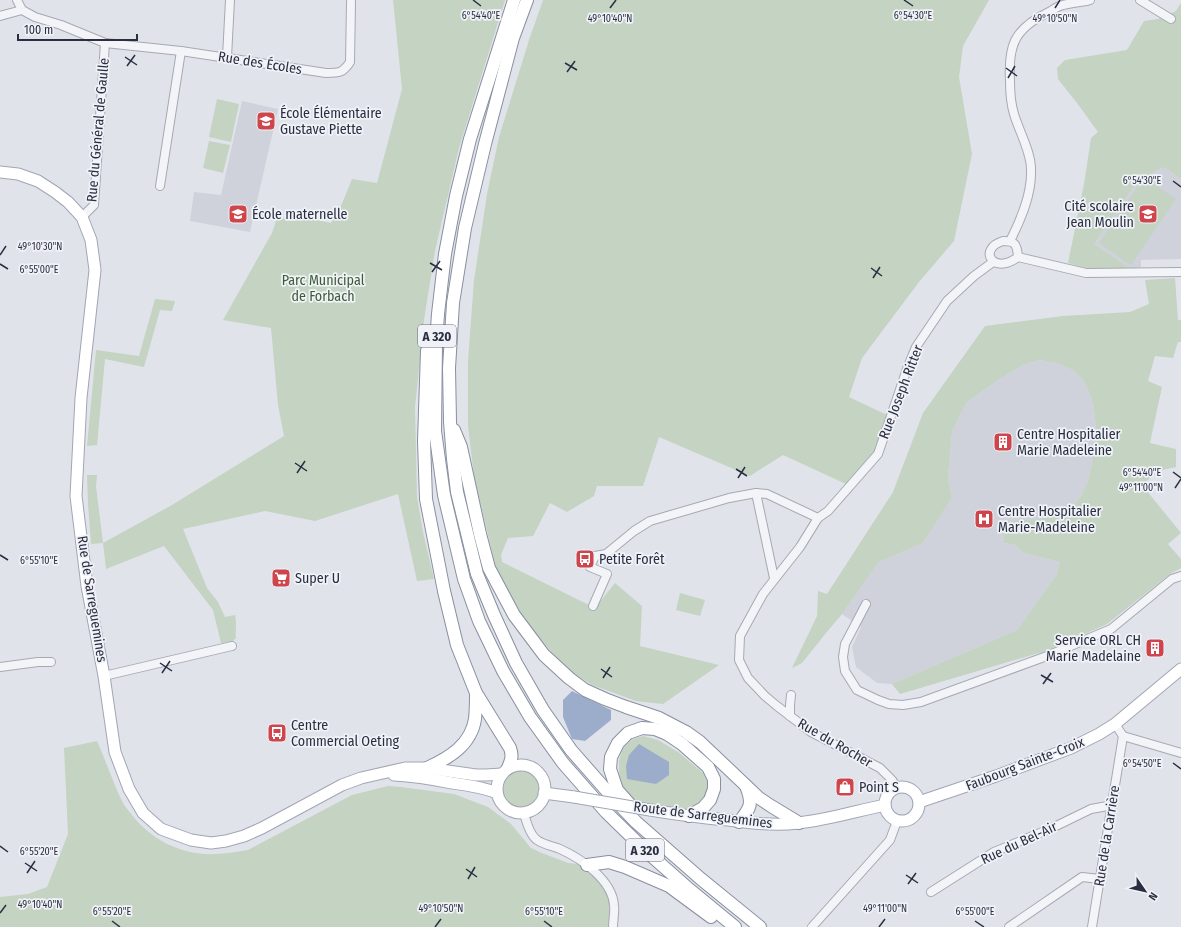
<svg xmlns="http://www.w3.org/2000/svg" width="1181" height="927" font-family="'Fira Sans Condensed',sans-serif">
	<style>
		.built { fill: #cfd2db }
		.green { fill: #c4d3c2 }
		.water { fill: #9badca }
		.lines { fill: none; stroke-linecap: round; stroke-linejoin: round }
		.minor-casing { stroke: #a6a9b4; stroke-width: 10 }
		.major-casing { stroke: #a0a6b5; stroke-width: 13 }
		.highway-casing { stroke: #888fa0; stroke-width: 14 }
		.minor { stroke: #f3f4f8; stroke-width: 8 }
		.major { stroke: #fff; stroke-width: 11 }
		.highway { stroke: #fff; stroke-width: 12 }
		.major-bridge-casing { stroke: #a0a6b5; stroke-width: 13; stroke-linecap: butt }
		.major-bridge { stroke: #fff; stroke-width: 11 }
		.ticks { fill: none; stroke: #292f41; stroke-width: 1.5 }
		.labels { text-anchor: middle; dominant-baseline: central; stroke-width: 3.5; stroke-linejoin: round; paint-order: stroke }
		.shield { fill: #f0f2f7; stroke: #656a78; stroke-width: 1 }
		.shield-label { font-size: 13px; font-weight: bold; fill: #292f41 }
		.street-label { font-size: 14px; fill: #292f41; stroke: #f0f2f7 }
		.poi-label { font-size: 14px; fill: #292f41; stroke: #f0f2f7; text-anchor: start }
		.park-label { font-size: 14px; fill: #3a5d36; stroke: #f0f2f7 }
		.ticks-label { font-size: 10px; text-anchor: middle; fill: #292f41; stroke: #f0f2f7; stroke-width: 3.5; stroke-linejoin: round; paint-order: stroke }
	</style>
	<rect width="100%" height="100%" fill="#e1e3ea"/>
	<g class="built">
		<polygon points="242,101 278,109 250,232 190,221 194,192 221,195"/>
		<polygon points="1163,167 1181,179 1181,259 1141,260 1141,267 1131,269 1094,244 1136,183"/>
		<polygon points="1039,360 1057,363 1074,371 1083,380 1090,394 1094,409 1097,439 1088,481 1080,498 1069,509 1054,517 1005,522 1004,543 1015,545 1024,553 1060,562 1057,574 1017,630 892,684 877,683 856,667 852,647 861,627 842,614 879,562 923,543 952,498 948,478 952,432 966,403 998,380 1023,365"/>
	</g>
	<g class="green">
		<path d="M393,0h112l-46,148 -24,103 -11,69 -9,87 2,90 6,35 11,47 -17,2 -19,-87 -83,27 -50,-10 -82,18 24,59 11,14 7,15 10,-2c2,9 0,15 1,23l-4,4 -11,1 -8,-33 -49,-64 -58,23 -3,-26 -12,1 -3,-40 -1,-29h10l-1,11 7,57 69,-38 112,-69 -6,-31 -7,-77 -48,-8 49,-87 5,-15 40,2 14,3 10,-17 11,-27 25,4 25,-94z"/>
		<polygon points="543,0 989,0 963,46 959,77 972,154 954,241 919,282 862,358 849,397 887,415 874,452 846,484 783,455 750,476 659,437 643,486 597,486 594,496 567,512 550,503 533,536 508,538 501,555 502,562 595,608 615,583 642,606 640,646 719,665 663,704 636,701 592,685 574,674 553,654 535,632 519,611 498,577 474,476 468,426 468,361 474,280 487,194 499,137 529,40"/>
		<polygon points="1181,3 1181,179 1163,167 1136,183 1094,244 1131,269 1092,270 1068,263 1084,184 1091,138 1098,132 1077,103 1058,79 1057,68 1065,60 1127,50 1144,21 1158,19 1176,11"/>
		<polygon points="217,99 239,104 231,142 209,137"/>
		<polygon points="209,141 230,145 223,173 203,168"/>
		<polygon points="1148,180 1176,199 1131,265 1099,243 1138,186"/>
		<polygon points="1175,278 1178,320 1181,320 1181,342 1178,342 1173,358 1155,356 1148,381 1162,387 1150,443 1176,449 1176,467 1158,471 1142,485 1181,533 1168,544 1181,559 1181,568 1170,574 1107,624 1052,649 900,694 892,684 1017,630 1057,574 1060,562 1024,553 1015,545 1004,543 1004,522 1054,517 1069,509 1080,498 1088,481 1097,439 1094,409 1090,394 1083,380 1074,371 1057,363 1039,360 1023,365 998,380 966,403 952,432 948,478 952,498 923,543 879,562 842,614 826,633 802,663 792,668 817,616 818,591 827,594 893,492 923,413 985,326 1063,316 1130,312 1149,304 1145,280"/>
		<polygon points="155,299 175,301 172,311 160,310 144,367 105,359 97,445 87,446 96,350 139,356"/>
		<polygon points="680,593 705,600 700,616 676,610"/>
		<polygon points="643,736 658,740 678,752 703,773 708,783 707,794 703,802 691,809 639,804 621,787 619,772 619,760 623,748 633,739"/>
		<path d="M97,741c9,20 16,42 26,62 2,4 6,8 9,12 18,23 44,37 73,39 14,1 29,-2 43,-4l104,-55 36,-9 13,1 53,7 34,13 23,17 20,24 11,5 26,10 19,2 22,23 4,39h-613v-30l28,-3 19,-7 21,-53 -4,-86z"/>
		<circle cx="520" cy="789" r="19"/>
	</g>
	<g class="water">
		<polygon points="572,691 611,710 611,720 585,741 572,739 563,717 563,700"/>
		<polygon points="639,744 669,762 669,775 656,784 627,779 626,766 629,755"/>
	</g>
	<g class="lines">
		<defs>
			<g id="minor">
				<polyline points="17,0 22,10 35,17 61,25 105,43 94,205 82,217"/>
				<polyline points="1140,0 1171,19"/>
				<polyline points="0,16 22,10"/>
				<path d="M105,43l76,8 145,22c13,0 17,0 24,-11l1,-60"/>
				<polyline points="227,57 230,0"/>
				<polyline points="160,186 181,51"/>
				<path d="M1003,241c12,0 14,3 15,16 -25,19 -41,-8 -15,-16z"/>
				<path d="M1010,241c11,-22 22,-47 21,-72 0,-17 -12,-38 -17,-55 -3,-10 -4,-22 -4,-33 -2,-35 4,-52 37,-68 5,-2 10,-7 16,-8 8,-2 16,-3 24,-4l3,-1"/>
				<polyline points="1018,257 1086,273 1181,272"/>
				<polyline points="756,493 774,578"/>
				<polyline points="866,604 845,644 843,657 845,671 857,690 878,700 889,704 903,705 921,702 1047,656 1111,629 1172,579 1181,576"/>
				<polyline points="593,606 607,574 590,567 595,556 606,554 634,531 650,521 729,498 756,493 767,494 818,518"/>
				<polyline points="0,667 38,662 51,662"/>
				<polyline points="104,676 232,646"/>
				<polyline points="790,716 790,705 791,695"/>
				<polyline points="1123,736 1181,753"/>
				<polyline points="897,788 892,780 880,768 811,732 777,706 765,696 748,678 739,660 740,636 763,594 800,547 818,518 828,511 878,454 907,369 916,347 947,301 974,276 993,262"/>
				<path d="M524,813c2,8 6,22 13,27 7,5 16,6 23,9 22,10 52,31 54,56 1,7 -1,15 -1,22"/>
				<polyline points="931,892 994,852 1052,828 1091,809 1113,805"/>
				<polyline points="812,927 890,840 897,821"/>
				<polyline points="1009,927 1082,877 1100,879"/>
				<polyline points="1092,927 1123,736 1115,724"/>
			</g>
			<g id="major">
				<polyline points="0,172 18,174 38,181 55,192 68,202 82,217 91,240 95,270 81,398 76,496 87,586 104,676 115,752 129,789 143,813 161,829 191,840 211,843 226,841 244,836 262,828 342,785 361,778 405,768 427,768 476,775 486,775 502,774"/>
				<circle cx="521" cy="789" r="24"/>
				<path d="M394,775c19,1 38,4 58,8 15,2 31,4 45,10"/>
				<circle cx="902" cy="804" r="17"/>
				<polyline points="544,793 574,797"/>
				<polyline points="919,802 996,776 1071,748 1099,734 1115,724 1181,669"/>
				<path d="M650,810c26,4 52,8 78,10 23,3 47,6 70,3 29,-3 58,-12 87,-18"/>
			</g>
			<g id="highway">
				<polyline points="514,0 470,139 456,196 445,254 438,314 436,343 435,431 444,495 464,579 479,621 503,671 530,717 563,763 606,812 647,852 690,890 735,927"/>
				<polyline points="527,0 513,38 485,144 465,228 453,303 449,368 450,422 453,459 457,492 477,574 494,615 516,663 543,710 571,750 614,799 636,822 701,879 760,927"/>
				<path d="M432,332l-5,19 -3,90 2,58 18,92 13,54 19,48 34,55c3,8 1,13 -2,20"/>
				<polyline points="454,430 461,447 480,534 489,568 514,615 544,655 569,678 585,690 605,699 626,707 659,718 686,732 700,742 759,798 771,806 799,823"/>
				<path d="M427,768c22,-10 44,-23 48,-49 1,-9 1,-17 1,-26"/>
				<polyline points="633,808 617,790 610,769 611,757 618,743 628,733 642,728 655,729 667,734 682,744 708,767 714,779 714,789 710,800 703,808 689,816"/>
				<path d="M739,822c12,-14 14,-19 7,-36"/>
				<polyline points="587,865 609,862 625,867 669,886 711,917"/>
			</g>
		</defs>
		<use href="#minor" class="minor-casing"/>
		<use href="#major" class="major-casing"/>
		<use href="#highway" class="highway-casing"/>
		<use href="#minor" class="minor"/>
		<use href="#major" class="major"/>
		<use href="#highway" class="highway"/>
		<defs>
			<polyline id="major-bridge" points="574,797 650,810"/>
		</defs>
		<use href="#major-bridge" class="major-bridge-casing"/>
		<use href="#major-bridge" class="major-bridge"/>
	</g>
	<path class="ticks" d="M473,0l8,6M904,0l9,6M610,8l6,-8M1055,8l5,-8M125,57l12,8M565,63l12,7M127,66l8,-11M1006,68l11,8M567,72l8,-11M1008,78l7,-12M1173,181l8,6M0,255l6,-9M430,263l12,7M0,264l8,5M871,268l11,8M432,272l8,-11M873,278l7,-11M295,463l12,8M736,469l11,7M1173,472l8,6M297,473l8,-12M738,478l7,-11M1175,488l6,-9M0,555l8,5M160,663l12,8M601,669l11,8M162,673l8,-12M1041,675l12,7M603,678l7,-11M1043,684l8,-11M1173,763l8,6M0,846l8,6M25,863l12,8M466,869l11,8M27,873l8,-12M906,875l12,8M468,879l7,-12M908,884l8,-11M0,913l6,-8M112,921l8,6M544,921l8,6M975,921l9,6M435,927l6,-8M879,927l6,-8"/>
	<defs>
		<symbol id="school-square" viewBox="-11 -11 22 22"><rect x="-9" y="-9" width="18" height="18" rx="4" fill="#cf454c" stroke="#f0f2f7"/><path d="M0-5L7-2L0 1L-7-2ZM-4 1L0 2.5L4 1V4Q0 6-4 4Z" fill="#fff"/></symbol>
		<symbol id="building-square" viewBox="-11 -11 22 22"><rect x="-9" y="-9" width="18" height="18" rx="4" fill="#cf454c" stroke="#f0f2f7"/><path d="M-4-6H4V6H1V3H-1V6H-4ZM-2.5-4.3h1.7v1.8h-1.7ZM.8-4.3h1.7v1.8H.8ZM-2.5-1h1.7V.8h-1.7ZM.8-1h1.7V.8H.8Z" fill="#fff"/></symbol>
		<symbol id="hospital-square" viewBox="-11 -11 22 22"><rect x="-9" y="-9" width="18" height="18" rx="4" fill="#cf454c" stroke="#f0f2f7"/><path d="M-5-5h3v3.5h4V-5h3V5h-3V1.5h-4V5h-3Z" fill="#fff"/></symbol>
		<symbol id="bus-square" viewBox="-11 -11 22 22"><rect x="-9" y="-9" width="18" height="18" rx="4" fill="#cf454c" stroke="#f0f2f7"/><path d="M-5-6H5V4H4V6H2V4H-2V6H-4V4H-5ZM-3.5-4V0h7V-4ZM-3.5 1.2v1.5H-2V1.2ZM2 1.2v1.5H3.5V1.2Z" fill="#fff"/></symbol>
		<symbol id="supermarket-square" viewBox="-11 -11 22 22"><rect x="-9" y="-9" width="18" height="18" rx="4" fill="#cf454c" stroke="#f0f2f7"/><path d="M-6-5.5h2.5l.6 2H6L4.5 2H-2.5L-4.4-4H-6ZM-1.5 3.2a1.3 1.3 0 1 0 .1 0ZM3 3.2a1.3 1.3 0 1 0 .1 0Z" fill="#fff"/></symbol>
		<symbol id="shop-square" viewBox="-11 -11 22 22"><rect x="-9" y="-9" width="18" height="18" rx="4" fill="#cf454c" stroke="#f0f2f7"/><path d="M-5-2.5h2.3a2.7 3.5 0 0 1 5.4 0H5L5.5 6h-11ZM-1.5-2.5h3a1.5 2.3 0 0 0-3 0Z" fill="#fff"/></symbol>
	</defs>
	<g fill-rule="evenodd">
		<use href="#school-square" x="255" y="110" width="22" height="22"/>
		<use href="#school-square" x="227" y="203" width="22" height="22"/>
		<use href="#school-square" x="1137" y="203" width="22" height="22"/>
		<use href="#building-square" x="992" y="431" width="22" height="22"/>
		<use href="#hospital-square" x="973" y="508" width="22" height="22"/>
		<use href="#bus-square" x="574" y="548" width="22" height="22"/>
		<use href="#supermarket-square" x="270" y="567" width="22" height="22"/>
		<use href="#building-square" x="1144" y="637" width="22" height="22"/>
		<use href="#bus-square" x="266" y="722" width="22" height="22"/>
		<use href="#shop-square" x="834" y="776" width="22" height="22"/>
	</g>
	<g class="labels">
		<g class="shield">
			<rect x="418" y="325" width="38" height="22" rx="3"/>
			<rect x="626" y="839" width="38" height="22" rx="3"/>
		</g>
		<g class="shield-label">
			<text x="437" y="336">A 320</text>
			<text x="645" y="850">A 320</text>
		</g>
		<g class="street-label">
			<text transform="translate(260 63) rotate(9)">Rue des Écoles</text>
			<text transform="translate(98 130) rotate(-85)">Rue du Général de Gaulle</text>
			<text transform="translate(901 392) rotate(-69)">Rue Joseph Ritter</text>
			<text transform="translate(92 599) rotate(81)">Rue de Sarreguemines</text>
			<text transform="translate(835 743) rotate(30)">Rue du Rocher</text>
			<text transform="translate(1025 764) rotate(-21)">Faubourg Sainte-Croix</text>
			<text transform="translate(703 815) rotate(7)">Route de Sarreguemines</text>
			<text transform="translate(1107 836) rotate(-81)">Rue de la Carrière</text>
			<text transform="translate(1019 843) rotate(-25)">Rue du Bel-Air</text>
		</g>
		<g class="poi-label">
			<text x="280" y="113">École Élémentaire<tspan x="280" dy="16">Gustave Piette</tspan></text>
			<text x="1134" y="206" text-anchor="end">Cité scolaire<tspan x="1134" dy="16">Jean Moulin</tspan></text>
			<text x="252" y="214">École maternelle</text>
			<text x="1017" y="434">Centre Hospitalier<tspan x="1017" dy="16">Marie Madeleine</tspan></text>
			<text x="998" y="511">Centre Hospitalier<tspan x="998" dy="16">Marie-Madeleine</tspan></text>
			<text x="599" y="559">Petite Forêt</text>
			<text x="295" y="578">Super U</text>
			<text x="1141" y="640" text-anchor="end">Service ORL CH<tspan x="1141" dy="16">Marie Madelaine</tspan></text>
			<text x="291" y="725">Centre<tspan x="291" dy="16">Commercial Oeting</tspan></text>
			<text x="859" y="787">Point S</text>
		</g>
		<g class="park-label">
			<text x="323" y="280">Parc Municipal<tspan x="323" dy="16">de Forbach</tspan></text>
		</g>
	</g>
	<g class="ticks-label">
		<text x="481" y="19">6°54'40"E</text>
		<text x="913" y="19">6°54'30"E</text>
		<text x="610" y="22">49°10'40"N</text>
		<text x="1055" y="22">49°10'50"N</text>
		<text x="1142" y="184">6°54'30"E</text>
		<text x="40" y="250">49°10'30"N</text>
		<text x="39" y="273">6°55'00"E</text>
		<text x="1142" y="476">6°54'40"E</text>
		<text x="1141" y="491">49°11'00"N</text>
		<text x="39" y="564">6°55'10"E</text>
		<text x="1142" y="767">6°54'50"E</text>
		<text x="39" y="855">6°55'20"E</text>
		<text x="40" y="908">49°10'40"N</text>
		<text x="441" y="912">49°10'50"N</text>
		<text x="885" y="912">49°11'00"N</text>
		<text x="112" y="915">6°55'20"E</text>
		<text x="544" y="915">6°55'10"E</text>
		<text x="975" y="915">6°55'00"E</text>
	</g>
	<g transform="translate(1145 891) rotate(124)" stroke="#f0f2f7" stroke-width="3" paint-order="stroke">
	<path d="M0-3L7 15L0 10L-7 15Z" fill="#292f41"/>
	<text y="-6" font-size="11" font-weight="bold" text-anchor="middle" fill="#292f41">N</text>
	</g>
	<path d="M18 34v6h119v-6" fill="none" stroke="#292f41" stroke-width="2"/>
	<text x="24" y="34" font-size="12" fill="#292f41" stroke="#f0f2f7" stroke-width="3" paint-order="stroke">100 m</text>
</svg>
